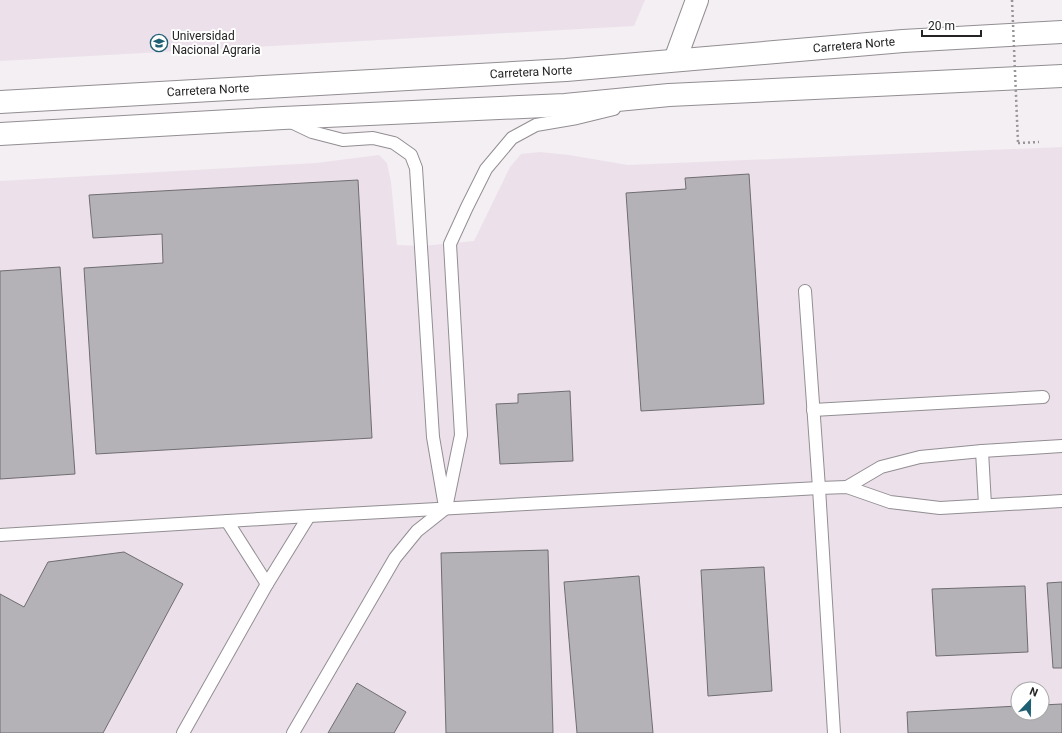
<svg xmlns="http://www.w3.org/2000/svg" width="1062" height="733" font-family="Roboto,sans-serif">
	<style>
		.built { fill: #ece1ea; fill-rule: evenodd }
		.building { fill: #b4b2b6; stroke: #6f6d71 }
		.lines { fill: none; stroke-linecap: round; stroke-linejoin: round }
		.lane-casing { stroke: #928e92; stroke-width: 14 }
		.street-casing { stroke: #928e92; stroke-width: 24 }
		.highway-casing { stroke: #928e92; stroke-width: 24 }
		.path { stroke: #989597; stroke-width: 2.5; stroke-dasharray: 2 3; stroke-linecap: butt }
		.lane { stroke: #fff; stroke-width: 12 }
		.street { stroke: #fff; stroke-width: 22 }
		.highway { stroke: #fff; stroke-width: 22 }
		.path-bridge { stroke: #989597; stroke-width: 2.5; stroke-dasharray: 2 3; stroke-linecap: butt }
		.labels { text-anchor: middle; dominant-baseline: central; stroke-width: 4; stroke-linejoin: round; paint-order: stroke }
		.poi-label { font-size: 12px; fill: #252324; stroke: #fff; text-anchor: start }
		.street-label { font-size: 12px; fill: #252324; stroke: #fff }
	</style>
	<rect width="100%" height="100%" fill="#f3eff3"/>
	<g class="built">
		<polygon points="0,0 645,0 634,26 0,61"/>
		<path d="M1062,147v586h-1062v-552l316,-18 63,-8 8,8 4,19 6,63 25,1 52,-5 36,-74 11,-13 19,-2 29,3 59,10zM1018,689h24v24h-24z"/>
	</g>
	<g class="building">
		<polygon points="749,174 764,404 641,411 626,193 686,189 685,178"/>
		<polygon points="358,180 372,438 96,454 84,268 163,263 162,234 93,238 89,195"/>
		<polygon points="60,267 75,474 0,479 0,271"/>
		<polygon points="570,391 573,461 500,464 496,404 518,403 518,394"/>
		<polygon points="548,550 553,733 446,733 441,553"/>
		<polygon points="124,552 183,584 103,733 0,733 0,594 24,607 48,562"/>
		<polygon points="764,567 772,691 708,696 701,570"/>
		<polygon points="639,576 653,733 577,733 564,582"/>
		<polygon points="1062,582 1062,668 1053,668 1047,583"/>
		<polygon points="1025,586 1028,652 936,656 932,589"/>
		<polygon points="357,683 406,712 394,733 328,733"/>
		<polygon points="1062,704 1062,733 908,733 907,712 1018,706 1018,713 1042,713 1042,705"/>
	</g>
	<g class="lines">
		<defs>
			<g id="lane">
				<polyline points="289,121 312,132 343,140 373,138 394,143 411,155 416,168 433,437 444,501"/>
				<polyline points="805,291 819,488 834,733"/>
				<polyline points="813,410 1043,397"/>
				<polyline points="982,451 985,505"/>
				<polyline points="847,487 881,467 920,457 982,451 1062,446"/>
				<polyline points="0,535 309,516 819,488 847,487 890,502 940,508 1062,501"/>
				<polyline points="267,584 309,516"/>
				<polyline points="183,733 267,584 227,521"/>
				<polyline points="293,733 395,558 417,531 446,508 461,435 450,244 467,207 486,169 512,138 536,125 577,118 614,109"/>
			</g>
			<polyline id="street" points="675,60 697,0"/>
			<g id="highway">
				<polyline points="0,102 566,70 903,41 1062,32"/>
				<polyline points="0,134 283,118 565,105 669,95 1062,76"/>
			</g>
		</defs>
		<use href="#lane" class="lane-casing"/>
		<use href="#street" class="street-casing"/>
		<use href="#highway" class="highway-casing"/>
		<polyline class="path" points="1018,143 1039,142"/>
		<use href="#lane" class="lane"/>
		<use href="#street" class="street"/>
		<use href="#highway" class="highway"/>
		<polyline class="path-bridge" points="1012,0 1018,143"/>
	</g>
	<defs>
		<symbol id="university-ring" viewBox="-11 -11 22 22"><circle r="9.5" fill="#fff" stroke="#1f5f74" stroke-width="1.5"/><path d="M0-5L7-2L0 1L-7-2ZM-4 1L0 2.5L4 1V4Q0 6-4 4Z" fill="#1f5f74"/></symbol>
	</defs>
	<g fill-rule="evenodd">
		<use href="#university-ring" x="149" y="33" width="20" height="20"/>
	</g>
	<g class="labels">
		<g class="poi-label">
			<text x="172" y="36">Universidad<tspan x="172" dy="14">Nacional Agraria</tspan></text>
		</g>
		<g class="street-label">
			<text transform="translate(854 45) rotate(-5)">Carretera Norte</text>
			<text transform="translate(531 72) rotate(-3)">Carretera Norte</text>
			<text transform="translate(208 90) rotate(-3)">Carretera Norte</text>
		</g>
	</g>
	<g transform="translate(1030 701) rotate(22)"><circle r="19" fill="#ffffff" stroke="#a8a7a7"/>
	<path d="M0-3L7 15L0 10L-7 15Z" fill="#1f5f74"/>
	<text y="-6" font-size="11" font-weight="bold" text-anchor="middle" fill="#252324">N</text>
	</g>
	<path d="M922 30v6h59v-6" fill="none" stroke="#252324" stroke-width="2"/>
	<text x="928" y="30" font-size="12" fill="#252324" stroke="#ffffff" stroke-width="3" paint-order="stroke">20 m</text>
</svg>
